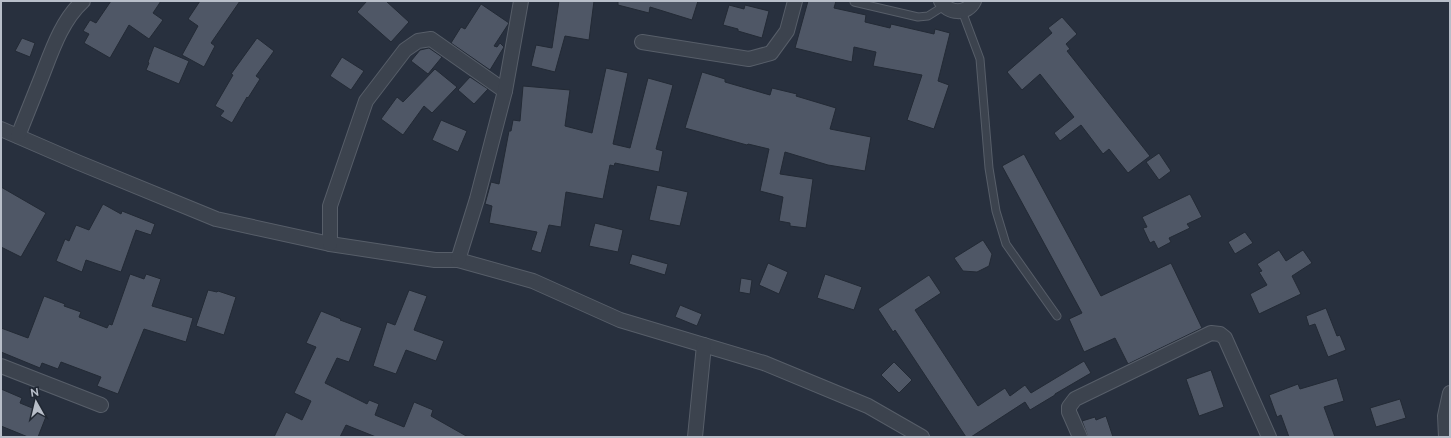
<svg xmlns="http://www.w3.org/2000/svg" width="1451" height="438" font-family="Raleway,sans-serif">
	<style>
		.building { fill: #4f5766; stroke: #232a35 }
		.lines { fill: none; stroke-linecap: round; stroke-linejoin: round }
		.lane-casing { stroke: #575e69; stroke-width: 9 }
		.street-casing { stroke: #575e69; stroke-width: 16 }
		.lane { stroke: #3c434e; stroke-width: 7 }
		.street { stroke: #3c434e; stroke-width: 14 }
	</style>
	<rect width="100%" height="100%" fill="#28303e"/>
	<g class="building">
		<polygon points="111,1 161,1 153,13 163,20 149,39 129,25 110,58 84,43 89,34 83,31 90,20 96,23"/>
		<polygon points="200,1 240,1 211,43 215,46 204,67 182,55 198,26 188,19"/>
		<polygon points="367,1 386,1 409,22 391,42 357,12"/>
		<polygon points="559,1 594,1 589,40 565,36 555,72 531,66 536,45 552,48"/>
		<polygon points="618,1 698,1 692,20 650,7 649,13 618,5"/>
		<polygon points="808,1 836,1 834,8 866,15 865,22 890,28 891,24 934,34 935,29 950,33 938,81 949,85 934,129 907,120 922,75 873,66 876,52 854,47 852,62 795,48"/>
		<polygon points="481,4 509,23 494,46 497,47 500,43 504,47 490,70 451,43 461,27 465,29"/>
		<polygon points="729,5 744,9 745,5 769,11 762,38 738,31 738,29 723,25"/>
		<polygon points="1062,17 1077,34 1066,44 1070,49 1067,51 1150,156 1128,173 1109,149 1103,154 1081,125 1060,141 1054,133 1074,117 1040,74 1022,90 1007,72 1052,33 1048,28"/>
		<polygon points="22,38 35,43 30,57 15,51"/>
		<polygon points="257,38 274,51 256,76 260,79 248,98 247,97 232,123 220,116 224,111 215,106 233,75 231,74"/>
		<polygon points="154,46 189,61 179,84 146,70 149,63 148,62"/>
		<polygon points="429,48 442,57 428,74 411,61 420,50"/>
		<polygon points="342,57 364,71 351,90 330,76"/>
		<polygon points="606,68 628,73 613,144 630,148 648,78 673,85 656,149 663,151 659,172 615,163 614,166 610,165 603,199 566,192 561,227 549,225 541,253 531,250 537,232 489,223 492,206 485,204 491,182 499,184 509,131 511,131 513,120 520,121 523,86 570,90 565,126 592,133"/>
		<polygon points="435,69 457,87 432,113 424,106 403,135 381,119 397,97 403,102"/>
		<polygon points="702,72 725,79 725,82 770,95 772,88 797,94 796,96 836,108 830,129 871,137 865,171 828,165 785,152 780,174 813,179 806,228 790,226 790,223 779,221 783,197 760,191 769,149 748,144 747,145 685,128"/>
		<polygon points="470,77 488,89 474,104 458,90"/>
		<polygon points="441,120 467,131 458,152 432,140"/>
		<polygon points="1159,153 1171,171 1159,180 1146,162"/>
		<polygon points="1024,154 1101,296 1171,263 1202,328 1128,364 1115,338 1084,352 1069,319 1082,313 1002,166"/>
		<polygon points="657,185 688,192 680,226 649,220"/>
		<polygon points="1,187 46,213 21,257 1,247"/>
		<polygon points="1190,194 1202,217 1187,224 1190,228 1169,238 1171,242 1158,249 1154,241 1150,243 1143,228 1147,227 1142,217"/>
		<polygon points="103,204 121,214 122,211 155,224 151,235 136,230 121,272 86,260 82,272 56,261 65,239 69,241 76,225 89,230"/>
		<polygon points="595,223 623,230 618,252 589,246"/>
		<polygon points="1245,232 1253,243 1235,254 1228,242"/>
		<polygon points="983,240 992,254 989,266 977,272 963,271 954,258"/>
		<polygon points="1279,250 1286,261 1303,250 1312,263 1292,276 1301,294 1259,314 1250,294 1267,285 1259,272 1262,271 1257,264"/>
		<polygon points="632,254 668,264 665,275 629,264"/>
		<polygon points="768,263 788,272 779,294 759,285"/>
		<polygon points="130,274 144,279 146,274 161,279 152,306 193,318 186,342 144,329 118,394 97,386 101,377 61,362 58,369 42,363 40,368 1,352 1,328 28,338 44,296 65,304 64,306 81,312 79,317 107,328 109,324 112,325"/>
		<polygon points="825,274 862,287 854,310 817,298"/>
		<polygon points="929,275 941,293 915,310 978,406 1005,388 1010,396 1025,385 1031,393 1084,361 1091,373 1055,394 1055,395 1030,410 1025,402 971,437 966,437 895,330 893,332 878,309"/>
		<polygon points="741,278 752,280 750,294 739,292"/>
		<polygon points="208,290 217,292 218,291 236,297 224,335 196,326"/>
		<polygon points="409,290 427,296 414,330 444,341 436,361 406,350 396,374 373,366 387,322 395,325"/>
		<polygon points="680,305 702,314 697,326 675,317"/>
		<polygon points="1326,308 1337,336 1340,335 1346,350 1328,357 1315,324 1309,326 1306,316"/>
		<polygon points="321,311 341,319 340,320 362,328 349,362 337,358 325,383 367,404 369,400 379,404 375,415 404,427 414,402 433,410 431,416 468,437 376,437 346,425 340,437 274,437 286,412 302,420 311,401 294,393 316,347 306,343"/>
		<polygon points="894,362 912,380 899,393 881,375"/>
		<polygon points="1211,370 1224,407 1199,416 1186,379"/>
		<polygon points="1337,378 1344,401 1324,407 1335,437 1289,437 1281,415 1277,417 1269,395 1298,384 1300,389"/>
		<polygon points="1,389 22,398 20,403 47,414 38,437 28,437 1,426"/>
		<polygon points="1400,399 1406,418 1376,427 1370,408"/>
		<polygon points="1106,416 1113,437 1088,437 1082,421 1095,417 1096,420"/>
	</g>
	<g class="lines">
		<defs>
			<g id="lane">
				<polyline points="854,2 918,17 928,16 944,6"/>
				<polyline points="962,11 980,59 989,168 996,211 1006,244 1057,316"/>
			</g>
			<g id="street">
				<path d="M941,1c7,13 26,14 33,0"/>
				<polyline points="642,42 749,59 771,53 787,31 795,1"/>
				<polyline points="1,129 77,162 216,219 330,244 435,260 458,260 533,281 620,320 764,363 868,406 922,437"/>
				<path d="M18,136c8,-20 16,-40 24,-60 10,-26 20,-56 41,-75"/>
				<polyline points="330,244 330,206 366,101 405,50 418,41 431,39 505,91"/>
				<polyline points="458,260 477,199 505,91 521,1"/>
				<polyline points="1,366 101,405"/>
				<polyline points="695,437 704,345"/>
				<polyline points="1080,437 1069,412 1069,407 1075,399 1211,333 1220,334 1225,338 1269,437"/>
				<polyline points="1446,437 1445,416 1450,393"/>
			</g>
		</defs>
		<use href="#lane" class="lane-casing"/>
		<use href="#street" class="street-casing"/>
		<use href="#lane" class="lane"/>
		<use href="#street" class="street"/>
	</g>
	<rect width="1451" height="438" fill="none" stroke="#b8bec9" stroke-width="4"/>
	<g transform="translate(36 402) rotate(352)" stroke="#212833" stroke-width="3" paint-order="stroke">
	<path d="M0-3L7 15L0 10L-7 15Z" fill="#b8bec9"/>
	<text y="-6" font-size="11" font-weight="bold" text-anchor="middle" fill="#b8bec9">N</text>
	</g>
</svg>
